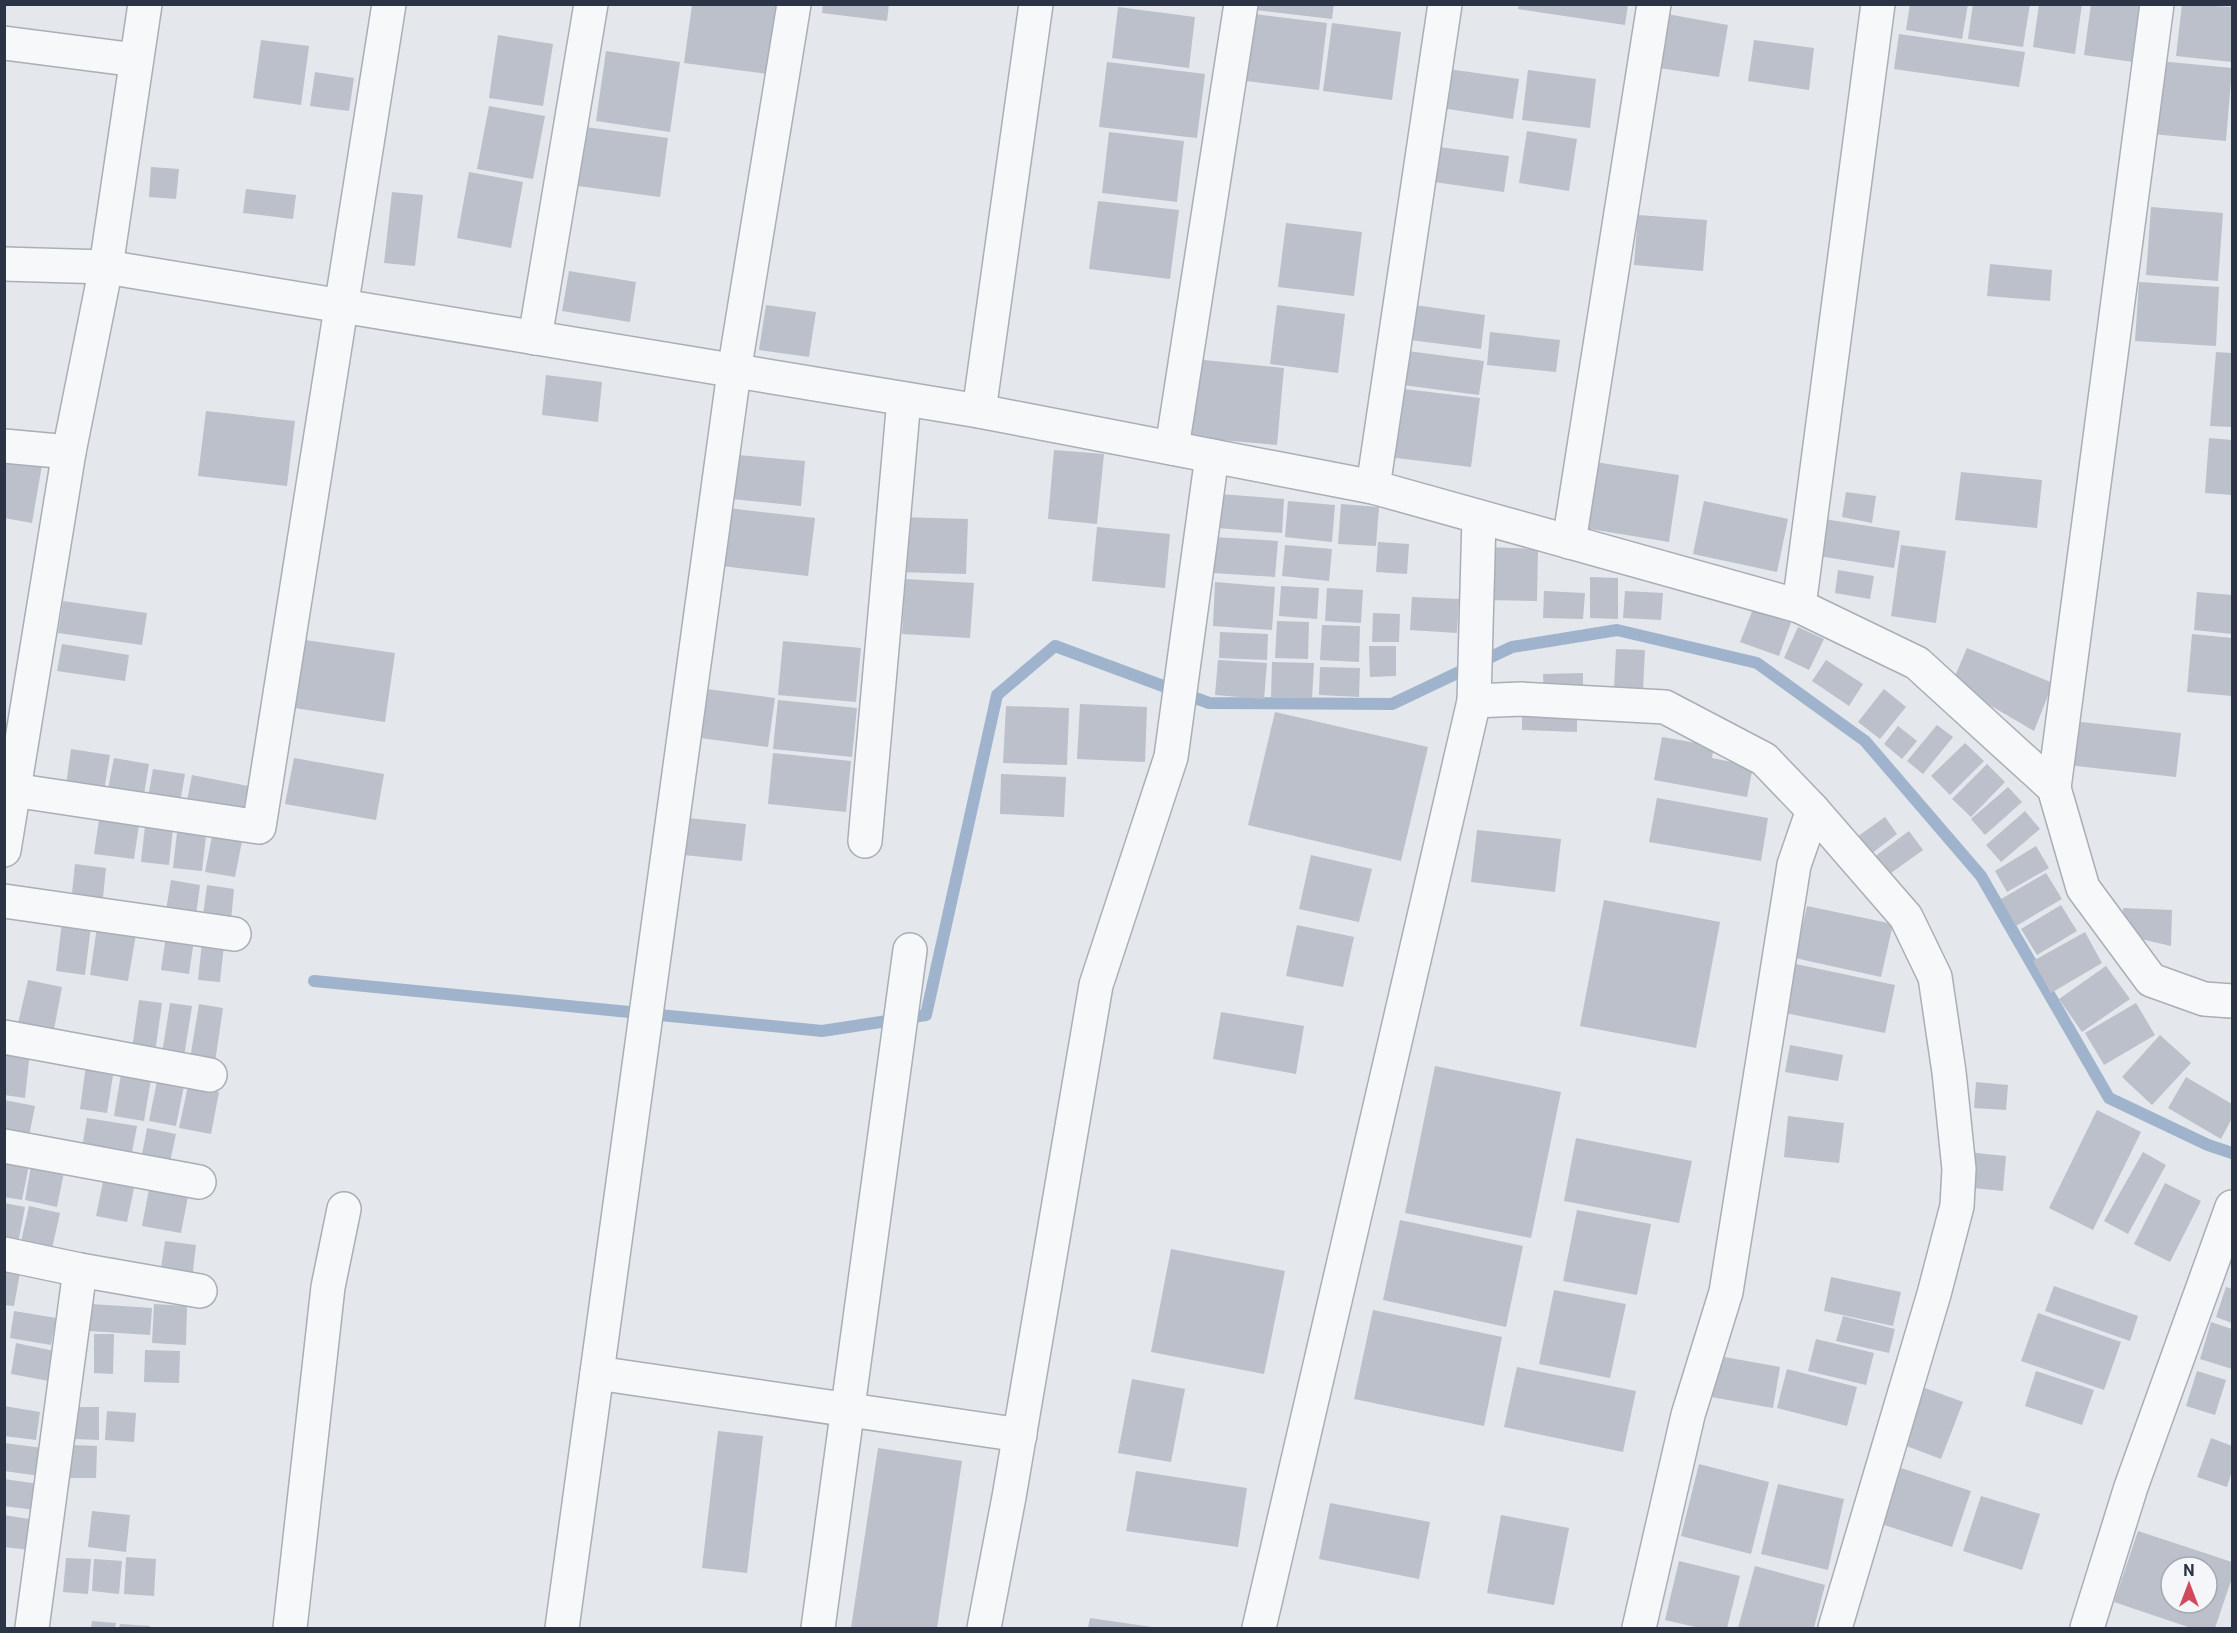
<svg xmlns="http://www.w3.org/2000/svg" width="2237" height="1633" font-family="Roboto,sans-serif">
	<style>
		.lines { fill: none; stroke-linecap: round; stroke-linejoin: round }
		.stream { stroke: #9fb4cc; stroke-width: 12 }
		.building { fill: #bbc0ca; fill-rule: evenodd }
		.minor-casing { stroke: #a9aeb7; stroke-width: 36 }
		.minor { stroke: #f7f8fa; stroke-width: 33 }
	</style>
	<rect width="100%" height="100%" fill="#e4e7ec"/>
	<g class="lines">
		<polyline class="stream" points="314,981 822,1031 926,1015 997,695 1055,646 1209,703 1392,704 1512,647 1617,630 1757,663 1865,741 1981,876 2109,1098 2208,1145 2232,1153"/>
	</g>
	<g class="building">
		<polygon points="823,4 889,4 887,21 822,13"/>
		<polygon points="1256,4 1334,4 1332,19 1256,10"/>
		<polygon points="1519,4 1628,4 1625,25 1518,9"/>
		<polygon points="1910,4 1968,4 1962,39 1906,30"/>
		<polygon points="1973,4 2030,4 2023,47 1968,39"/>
		<polygon points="2039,4 2082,4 2075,54 2033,47"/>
		<polygon points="2091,4 2149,4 2140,63 2084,55"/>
		<polygon points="2182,4 2232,7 2232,62 2176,56"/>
		<polygon points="692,5 776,6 767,74 684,63"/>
		<polygon points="1118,7 1195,17 1189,68 1112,58"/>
		<polygon points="1254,14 1327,23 1319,90 1246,81"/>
		<polygon points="1667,14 1728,25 1719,77 1659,68"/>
		<polygon points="1332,23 1401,32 1392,100 1323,91"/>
		<polygon points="1899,34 2025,52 2019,87 1894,69"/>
		<polygon points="498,35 553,44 543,106 489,98"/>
		<polygon points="261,40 309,46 301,105 253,98"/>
		<polygon points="1754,40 1814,48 1809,90 1748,81"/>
		<polygon points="606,51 680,62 670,132 596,121"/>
		<polygon points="2159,61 2232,68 2226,141 2152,134"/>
		<polygon points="1107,62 1205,74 1197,138 1099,127"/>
		<polygon points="1441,68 1519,79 1513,119 1435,107"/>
		<polygon points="1528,70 1596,79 1590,128 1522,120"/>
		<polygon points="315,72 354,78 349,111 310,106"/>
		<polygon points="489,106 545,116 533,179 477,169"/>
		<polygon points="585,127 668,138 660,197 578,186"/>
		<polygon points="1527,131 1577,139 1569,191 1519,183"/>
		<polygon points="1109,132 1184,141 1177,202 1102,193"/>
		<polygon points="1439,147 1509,156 1504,192 1434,182"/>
		<polygon points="151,167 179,169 176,199 149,197"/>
		<polygon points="469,172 523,182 511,248 457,238"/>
		<polygon points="246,189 296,195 293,219 243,213"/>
		<polygon points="392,192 423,195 415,266 384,263"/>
		<polygon points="1098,201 1179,210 1170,279 1089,269"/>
		<polygon points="2151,207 2223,213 2218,281 2146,275"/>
		<polygon points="1638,215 1707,220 1703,271 1634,265"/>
		<polygon points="1286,223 1362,232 1354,296 1278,287"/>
		<polygon points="1990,264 2052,270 2050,301 1987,296"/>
		<polygon points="569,271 636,282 630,322 562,311"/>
		<polygon points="2139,282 2219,287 2216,346 2135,341"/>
		<polygon points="766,305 816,312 809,357 759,350"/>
		<polygon points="1277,305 1345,314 1338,373 1270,364"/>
		<polygon points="1415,305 1485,315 1481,349 1410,340"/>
		<polygon points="1490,332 1560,340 1556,372 1487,365"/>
		<polygon points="1400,350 1484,361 1479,395 1395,384"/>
		<polygon points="2216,352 2232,353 2232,427 2210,426"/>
		<polygon points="1194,359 1284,368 1277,445 1187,437"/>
		<polygon points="546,375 602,382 598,422 542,415"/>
		<polygon points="1396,388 1480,398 1471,467 1388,457"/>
		<polygon points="206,411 295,421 287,486 198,476"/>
		<polygon points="2209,438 2232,440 2232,495 2205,493"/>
		<polygon points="1054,450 1104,454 1097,524 1048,519"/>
		<polygon points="726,454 805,461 801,506 722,498"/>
		<polygon points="4,458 42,465 32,523 4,518"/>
		<polygon points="1595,462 1679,475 1669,542 1584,528"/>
		<polygon points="1961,472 2042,480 2037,528 1955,520"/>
		<polygon points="1846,492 1876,496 1872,523 1842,517"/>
		<polygon points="1220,494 1284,499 1282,533 1217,528"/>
		<polygon points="1288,501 1335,505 1332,542 1285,537"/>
		<polygon points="1704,501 1788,519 1777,572 1693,554"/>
		<polygon points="1341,504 1379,507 1376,546 1338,544"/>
		<polygon points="719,507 815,518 808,576 713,565"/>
		<polygon points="900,517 968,519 966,574 898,572"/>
		<polygon points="1818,518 1900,531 1894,568 1812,555"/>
		<polygon points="1097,527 1170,534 1165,588 1092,581"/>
		<polygon points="1215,537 1278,541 1275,577 1213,573"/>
		<polygon points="1378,542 1409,544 1407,574 1376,572"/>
		<polygon points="1285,545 1332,549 1329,581 1282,576"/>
		<polygon points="1901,545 1946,551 1936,623 1891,616"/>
		<polygon points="1488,547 1538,549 1537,601 1487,600"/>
		<polygon points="1838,570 1874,576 1870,599 1835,593"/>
		<polygon points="1590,577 1618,578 1618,619 1590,618"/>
		<polygon points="905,579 974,583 970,638 902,634"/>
		<polygon points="1215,582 1275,587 1272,630 1213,626"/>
		<polygon points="1281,586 1319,588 1317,619 1279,616"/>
		<polygon points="1327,588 1363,590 1361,623 1325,621"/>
		<polygon points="1544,591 1585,593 1583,619 1543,618"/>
		<polygon points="1625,591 1663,593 1661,620 1623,618"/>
		<polygon points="2197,592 2232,595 2232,634 2194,630"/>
		<polygon points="1412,597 1459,599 1457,633 1410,630"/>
		<polygon points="63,601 147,613 142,645 58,633"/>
		<polygon points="1755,604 1793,617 1779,656 1740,642"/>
		<polygon points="1373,613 1400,614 1399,642 1372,642"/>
		<polygon points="1277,621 1309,622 1308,659 1275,658"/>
		<polygon points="1322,625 1360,626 1359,662 1320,660"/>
		<polygon points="1798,627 1824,639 1809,670 1784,658"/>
		<polygon points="1220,632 1268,634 1267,660 1219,658"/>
		<polygon points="2192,634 2232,638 2232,696 2187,692"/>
		<polygon points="298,639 395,653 385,722 288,707"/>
		<polygon points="783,641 861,648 856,702 778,695"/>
		<polygon points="62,644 129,655 125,681 57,671"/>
		<polygon points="1369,646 1396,646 1396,676 1370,677"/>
		<polygon points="1967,648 2053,683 2034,731 1952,683"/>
		<polygon points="1616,649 1645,650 1643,690 1614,689"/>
		<polygon points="1218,660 1267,663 1264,699 1215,695"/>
		<polygon points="1826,660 1863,684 1849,706 1812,681"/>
		<polygon points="1272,662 1314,663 1312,698 1271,697"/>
		<polygon points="1320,667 1360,668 1359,697 1319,695"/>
		<polygon points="1583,673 1583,697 1544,697 1543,674"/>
		<polygon points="699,688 775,698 768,747 693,737"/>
		<polygon points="1884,689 1906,707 1880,739 1858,722"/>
		<polygon points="778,700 857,708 852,757 773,749"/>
		<polygon points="1522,703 1577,705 1577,732 1522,730"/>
		<polygon points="1080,704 1147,707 1145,762 1077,759"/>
		<polygon points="1006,706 1069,708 1067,765 1003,763"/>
		<polygon points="1275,712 1428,747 1401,861 1248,825"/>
		<polygon points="2072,721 2181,733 2176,777 2067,765"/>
		<polygon points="1937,725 1953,737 1923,774 1907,761"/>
		<polygon points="1898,726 1917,741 1902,759 1884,744"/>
		<polygon points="1662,737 1714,746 1712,758 1753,766 1747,797 1654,780"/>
		<polygon points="1965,743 1984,761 1950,795 1931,776"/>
		<polygon points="71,749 110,755 104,791 66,785"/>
		<polygon points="773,753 851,761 846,812 768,804"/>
		<polygon points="114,758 149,764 143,800 107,794"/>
		<polygon points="294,758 384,774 376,820 285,804"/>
		<polygon points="1987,764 2005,782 1971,817 1952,799"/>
		<polygon points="153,769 185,774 179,808 147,803"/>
		<polygon points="1001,774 1066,777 1064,817 1000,814"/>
		<polygon points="192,775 248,786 242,817 186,806"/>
		<polygon points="2008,787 2022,802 1985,835 1971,819"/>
		<polygon points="1657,798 1768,818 1761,861 1649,842"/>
		<polygon points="2025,811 2040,829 2001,862 1986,845"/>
		<polygon points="100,813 140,818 134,859 94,854"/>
		<polygon points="1885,817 1897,834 1867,857 1854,839"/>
		<polygon points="688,818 746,824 742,861 684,855"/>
		<polygon points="145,826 173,829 169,865 141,862"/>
		<polygon points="1477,830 1561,839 1555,892 1471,882"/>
		<polygon points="1909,831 1923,850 1884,878 1870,860"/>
		<polygon points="177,832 206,836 202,871 173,868"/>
		<polygon points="212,836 242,841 235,877 205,872"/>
		<polygon points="2036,846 2049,868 2007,892 1995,871"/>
		<polygon points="1311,855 1372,869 1359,922 1299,909"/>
		<polygon points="75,864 106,868 102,907 71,903"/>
		<polygon points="2046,873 2062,899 2016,926 2001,899"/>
		<polygon points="171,880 200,885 196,915 166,910"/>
		<polygon points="207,885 234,889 231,920 203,916"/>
		<polygon points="1604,900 1720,922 1696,1048 1580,1026"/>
		<polygon points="2061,905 2077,931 2037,955 2021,929"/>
		<polygon points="1807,906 1893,924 1881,977 1795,958"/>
		<polygon points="2123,908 2172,910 2171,946 2124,935"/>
		<polygon points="62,922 91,926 85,975 56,971"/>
		<polygon points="1297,925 1354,937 1343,987 1286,976"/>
		<polygon points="97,927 136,934 128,981 90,975"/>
		<polygon points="2085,932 2102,963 2051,993 2033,961"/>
		<polygon points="166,936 194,940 189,974 161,970"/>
		<polygon points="202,942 224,945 220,982 198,980"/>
		<polygon points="1791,963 1895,985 1885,1033 1780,1012"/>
		<polygon points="2106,966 2130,999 2082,1032 2059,999"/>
		<polygon points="28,980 62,987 53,1035 17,1028"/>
		<polygon points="139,1000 162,1003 155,1053 132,1049"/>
		<polygon points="170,1003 192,1006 183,1063 161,1060"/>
		<polygon points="2136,1003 2155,1035 2104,1065 2085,1033"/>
		<polygon points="199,1004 223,1008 214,1069 189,1065"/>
		<polygon points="1221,1012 1304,1026 1296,1074 1213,1059"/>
		<polygon points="2160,1035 2191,1063 2152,1105 2122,1077"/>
		<polygon points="1790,1045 1843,1055 1838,1081 1785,1072"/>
		<polygon points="4,1048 30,1051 25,1098 4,1095"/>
		<polygon points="86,1065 114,1069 107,1113 80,1109"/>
		<polygon points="1435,1066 1561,1092 1531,1238 1405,1213"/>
		<polygon points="121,1074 151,1079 144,1121 114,1116"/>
		<polygon points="2186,1077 2232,1104 2232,1118 2221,1139 2168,1108"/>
		<polygon points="157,1081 184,1086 176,1126 149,1121"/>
		<polygon points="1976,1082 2008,1085 2006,1110 1974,1108"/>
		<polygon points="188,1086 219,1092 211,1134 179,1128"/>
		<polygon points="4,1100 35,1106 28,1141 4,1137"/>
		<polygon points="2097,1110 2141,1132 2093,1230 2049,1208"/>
		<polygon points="1788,1116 1844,1123 1839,1163 1784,1157"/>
		<polygon points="87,1118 137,1126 130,1163 81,1154"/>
		<polygon points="147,1128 176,1134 168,1171 140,1165"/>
		<polygon points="1576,1138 1692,1161 1679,1223 1564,1201"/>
		<polygon points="1967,1152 2006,1156 2003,1191 1963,1187"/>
		<polygon points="2143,1152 2166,1165 2128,1234 2104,1221"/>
		<polygon points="4,1160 29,1165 22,1200 4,1197"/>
		<polygon points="31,1166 64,1172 57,1207 25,1200"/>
		<polygon points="104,1177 135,1183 127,1222 96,1216"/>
		<polygon points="2165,1183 2201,1201 2170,1262 2134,1244"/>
		<polygon points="150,1184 189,1191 181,1233 142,1226"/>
		<polygon points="4,1203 25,1207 18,1244 4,1241"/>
		<polygon points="29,1206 60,1213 51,1253 20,1246"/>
		<polygon points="1577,1210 1651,1224 1637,1295 1563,1281"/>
		<polygon points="1400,1220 1523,1246 1506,1327 1383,1300"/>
		<polygon points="165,1241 196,1245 192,1279 160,1275"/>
		<polygon points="1171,1249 1285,1271 1264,1374 1151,1352"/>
		<polygon points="4,1264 21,1267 14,1306 4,1305"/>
		<polygon points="1831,1277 1901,1292 1893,1326 1824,1311"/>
		<polygon points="2054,1286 2138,1316 2130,1341 2045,1311"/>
		<polygon points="2226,1287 2232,1289 2232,1323 2216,1317"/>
		<polygon points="1554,1290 1626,1304 1610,1378 1539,1364"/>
		<polygon points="91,1304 152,1308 150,1335 89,1331"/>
		<polygon points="154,1304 187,1306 186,1345 152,1343"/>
		<polygon points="1373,1310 1502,1337 1484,1426 1354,1399"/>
		<polygon points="14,1311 56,1318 51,1345 10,1338"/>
		<polygon points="2038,1313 2121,1342 2104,1390 2021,1361"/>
		<polygon points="1843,1316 1895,1329 1889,1353 1836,1341"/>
		<polygon points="2211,1322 2232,1329 2232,1369 2200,1359"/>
		<polygon points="94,1334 114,1334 113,1374 94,1373"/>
		<polygon points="1816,1339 1874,1353 1866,1385 1808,1371"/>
		<polygon points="16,1343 59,1352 54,1382 11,1374"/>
		<polygon points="145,1350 180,1351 179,1383 144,1382"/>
		<polygon points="1719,1356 1780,1367 1773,1408 1711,1397"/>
		<polygon points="1517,1367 1636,1391 1623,1452 1504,1427"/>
		<polygon points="1787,1369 1857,1387 1847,1426 1777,1408"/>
		<polygon points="2036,1371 2094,1390 2082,1425 2025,1406"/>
		<polygon points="2197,1371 2226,1380 2215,1415 2186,1406"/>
		<polygon points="1132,1379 1185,1389 1171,1462 1118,1453"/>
		<polygon points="1917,1385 1963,1402 1941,1459 1896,1442"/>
		<polygon points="4,1406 40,1412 36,1440 4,1436"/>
		<polygon points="74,1407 99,1407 99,1440 74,1439"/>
		<polygon points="107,1411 136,1413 134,1442 105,1440"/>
		<polygon points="718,1431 763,1436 747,1573 702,1568"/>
		<polygon points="2211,1438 2232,1446 2232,1471 2227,1487 2197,1477"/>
		<polygon points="4,1443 43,1448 40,1476 4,1471"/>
		<polygon points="72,1445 97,1446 96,1478 70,1478"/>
		<polygon points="878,1448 962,1461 937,1628 851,1628"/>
		<polygon points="1699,1464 1769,1482 1751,1554 1681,1536"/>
		<polygon points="1901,1468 1971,1491 1952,1547 1881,1524"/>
		<polygon points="1136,1471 1247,1488 1238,1547 1126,1531"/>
		<polygon points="4,1479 39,1484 35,1510 4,1506"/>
		<polygon points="1778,1484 1844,1499 1828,1570 1761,1554"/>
		<polygon points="1981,1496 2040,1514 2022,1570 1963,1551"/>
		<polygon points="1330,1503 1430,1522 1419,1579 1319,1559"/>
		<polygon points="92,1511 130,1515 126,1552 88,1547"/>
		<polygon points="4,1515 35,1520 30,1550 4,1547"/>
		<polygon points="1501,1515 1569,1528 1554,1605 1487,1593"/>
		<path d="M2138,1531l94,31v16l-17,50h-24l-77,-26zM2171,1567h36v36h-36z"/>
		<polygon points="126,1557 156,1559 154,1596 124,1594"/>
		<polygon points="66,1558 91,1559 88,1594 63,1592"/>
		<polygon points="94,1559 122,1561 119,1594 92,1591"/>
		<polygon points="1679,1561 1740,1576 1727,1628 1700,1628 1665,1620"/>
		<polygon points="1755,1566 1825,1585 1814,1628 1738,1628"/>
		<polygon points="1090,1618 1152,1627 1151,1628 1088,1628"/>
		<polygon points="92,1621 116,1623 115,1628 91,1628"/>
		<polygon points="120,1624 150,1626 150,1628 119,1628"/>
	</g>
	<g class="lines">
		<defs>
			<g id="minor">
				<polyline points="4,43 136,60"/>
				<polyline points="4,264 106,267 979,411 1373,487 1799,606 1917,663 2054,788 2083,888 2151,980 2204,999 2232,1001"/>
				<polyline points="535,338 591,4"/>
				<polyline points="979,411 1036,4"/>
				<polyline points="4,446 69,452"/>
				<polyline points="1172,448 1241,4"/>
				<polyline points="1373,487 1445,4"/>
				<polyline points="1569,542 1654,4"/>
				<polyline points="1799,606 1878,4"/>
				<polyline points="1474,701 1521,699 1665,707 1764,759 1813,810 1906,917 1935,977 1949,1072 1959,1169 1957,1206 1934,1294 1835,1628"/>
				<polyline points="2054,788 2157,4"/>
				<polyline points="13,790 259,827 389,4"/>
				<polyline points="865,841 904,399"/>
				<polyline points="4,850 69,452 106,267 145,4"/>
				<polyline points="4,901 234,934"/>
				<polyline points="4,1037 210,1075"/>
				<polyline points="4,1146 199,1182"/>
				<polyline points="4,1254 80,1270 200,1291"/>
				<polyline points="597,1373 1020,1435"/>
				<polyline points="32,1628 80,1270"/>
				<polyline points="290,1628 328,1287 344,1209"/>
				<polyline points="562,1628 734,372 794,4"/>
				<polyline points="818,1628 910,950"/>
				<polyline points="984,1628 1009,1497 1096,985 1171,757 1212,456"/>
				<polyline points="1259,1628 1474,701 1479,518"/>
				<polyline points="1639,1628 1688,1415 1726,1292 1794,865 1813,810"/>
				<polyline points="2087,1628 2131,1487 2232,1207"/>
			</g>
		</defs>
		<use href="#minor" class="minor-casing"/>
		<use href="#minor" class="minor"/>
	</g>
	<rect width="2237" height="1633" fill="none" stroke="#2b3445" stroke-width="12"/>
	<g transform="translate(2189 1585)"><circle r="28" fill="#f4f6f9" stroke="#a4a8b1" stroke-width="1.5"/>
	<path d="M0-4.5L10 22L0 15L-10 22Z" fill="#d1495b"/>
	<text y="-9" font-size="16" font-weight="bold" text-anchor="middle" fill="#2b3445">N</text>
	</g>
</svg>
